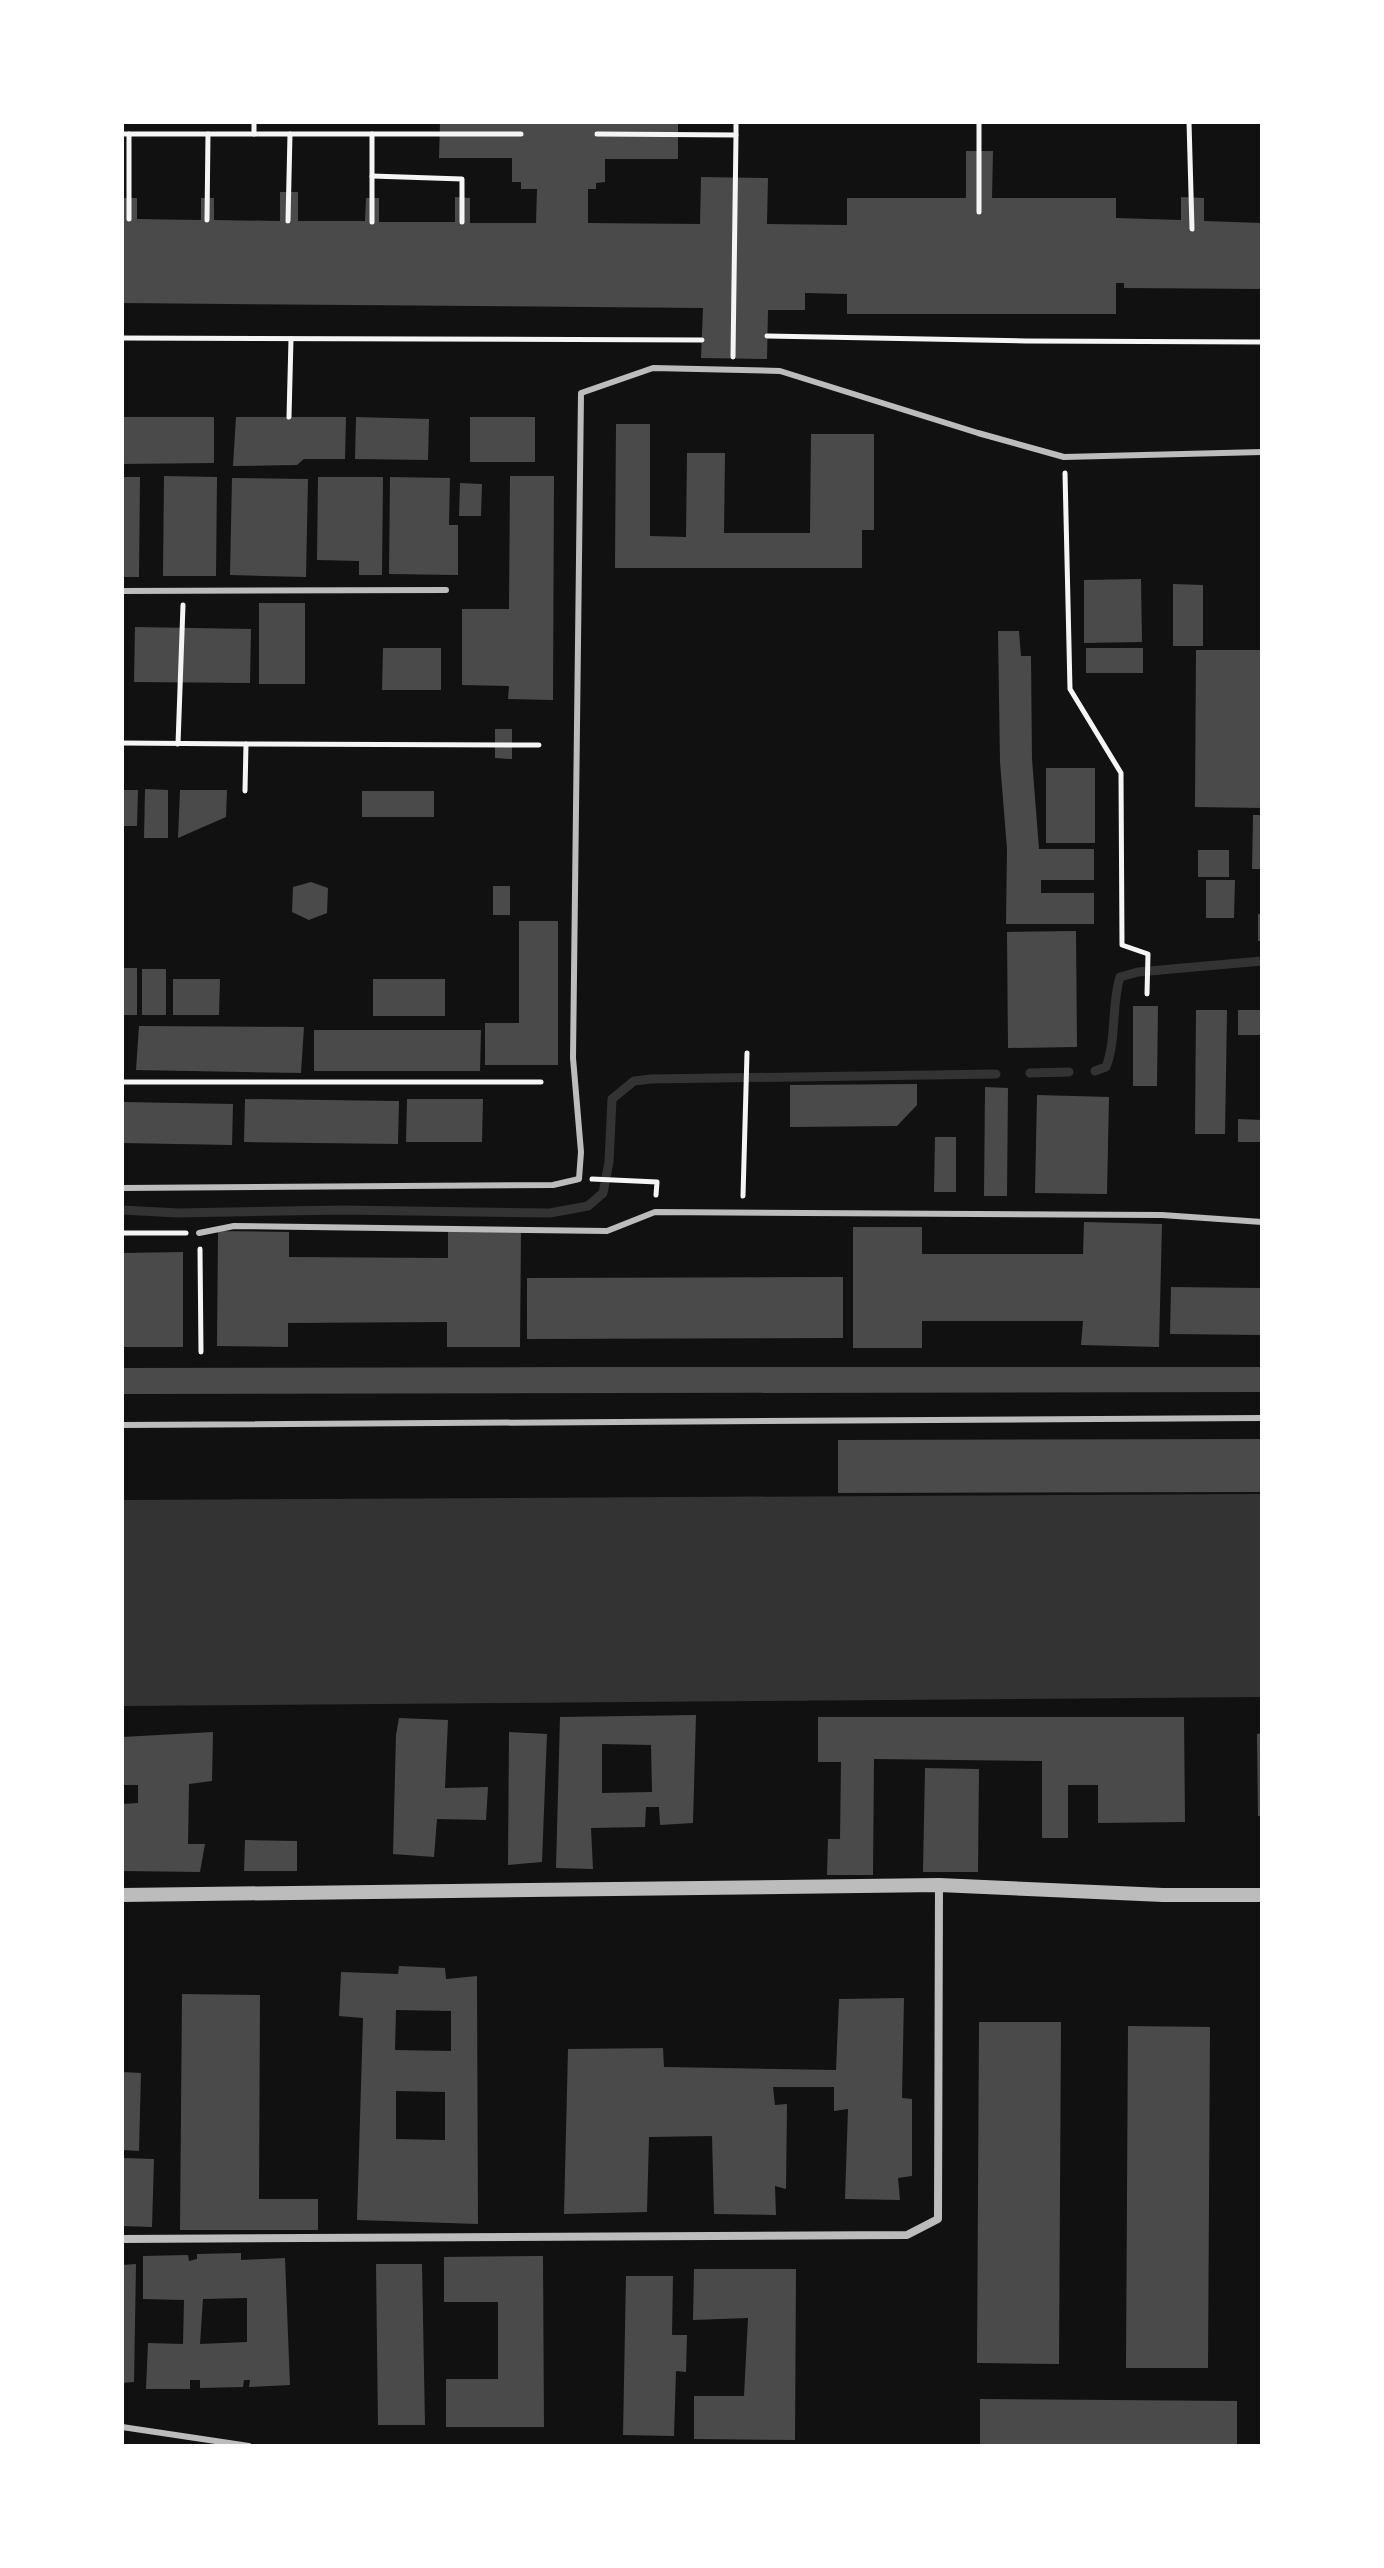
<svg xmlns="http://www.w3.org/2000/svg" width="1384" height="2568" font-family="'Archivo Narrow',sans-serif">
	<style>
		.water { fill: #333 }
		.lines { fill: none; stroke-linecap: round; stroke-linejoin: round }
		.stream { stroke: #333; stroke-width: 9 }
		.building { fill: #4a4a4a; fill-rule: evenodd }
		.path { stroke: #f5f5f5; stroke-width: 5 }
		.service { stroke: #bcbcbc; stroke-width: 6 }
		.minor { stroke: #bcbcbc; stroke-width: 8 }
		.tertiary { stroke: #bcbcbc; stroke-width: 14 }
	</style>
	<rect width="100%" height="100%" fill="#111"/>
	<polygon class="water" points="1262,1494 1262,1697 122,1706 122,1500"/>
	<g class="lines">
		<g class="stream">
			<path d="M1095,1071l11,-4c11,-29 5,-61 14,-90l18,-5 124,-11"/>
			<polyline points="1030,1073 1069,1072"/>
			<polyline points="122,1210 178,1213 342,1210 550,1213 588,1206 603,1193 609,1162 612,1099 634,1081 651,1079 996,1074"/>
		</g>
	</g>
	<g class="building">
		<polygon points="440,122 678,122 678,159 605,159 605,182 596,183 596,189 588,189 588,223 700,224 701,177 768,178 767,224 847,225 847,198 966,198 966,151 993,151 992,198 1116,198 1116,218 1181,220 1181,197 1204,198 1204,221 1262,223 1262,289 1124,288 1124,283 1116,283 1116,314 847,314 847,294 805,293 805,310 768,310 767,359 701,358 703,308 122,303 123,198 137,198 137,219 201,220 201,198 214,198 214,220 280,221 280,192 298,192 298,221 365,221 366,198 379,198 379,222 455,222 455,197 470,198 470,223 536,223 537,189 521,189 521,182 512,182 512,158 439,158"/>
		<polygon points="122,417 214,417 214,463 122,464"/>
		<polygon points="236,417 346,417 345,459 304,459 297,465 233,466"/>
		<polygon points="356,417 429,419 428,460 355,459"/>
		<rect x="470" y="417" width="65" height="45"/>
		<polygon points="616,424 650,424 650,536 686,537 687,453 725,453 724,533 810,533 811,434 874,434 874,530 862,530 862,568 615,568"/>
		<polygon points="164,476 217,477 216,576 163,576"/>
		<polygon points="510,476 554,476 553,700 508,699 509,686 462,685 462,609 509,609"/>
		<polygon points="122,477 140,477 139,577 122,577"/>
		<polygon points="318,477 383,477 382,575 359,575 359,561 317,560"/>
		<polygon points="390,477 450,478 449,525 458,525 458,575 389,574"/>
		<polygon points="232,478 308,479 306,577 230,575"/>
		<polygon points="460,483 482,484 481,516 459,516"/>
		<polygon points="1141,579 1142,642 1084,643 1084,580"/>
		<polygon points="1173,584 1203,585 1203,646 1173,646"/>
		<rect x="259" y="603" width="46" height="81"/>
		<polygon points="135,627 251,629 250,683 134,682"/>
		<polygon points="998,631 1019,631 1021,656 1031,656 1032,759 1039,849 1094,849 1094,880 1041,880 1041,893 1094,893 1094,924 1006,924 1007,849 1000,762"/>
		<polygon points="383,648 441,648 441,690 382,690"/>
		<rect x="1086" y="648" width="57" height="25"/>
		<polygon points="1196,650 1262,650 1262,808 1195,807"/>
		<polygon points="495,729 512,729 512,759 495,758"/>
		<rect x="1046" y="768" width="49" height="75"/>
		<polygon points="145,789 168,790 168,838 144,838"/>
		<polygon points="122,790 138,790 137,826 122,826"/>
		<polygon points="180,790 227,790 226,817 178,838"/>
		<rect x="362" y="791" width="72" height="26"/>
		<polygon points="1253,815 1262,815 1262,869 1252,869"/>
		<rect x="1198" y="850" width="31" height="27"/>
		<polygon points="1206,880 1235,880 1234,918 1206,918"/>
		<polygon points="311,882 328,888 327,913 309,920 292,912 293,887"/>
		<rect x="493" y="886" width="17" height="29"/>
		<rect x="1258" y="914" width="4" height="27"/>
		<polygon points="519,921 558,921 558,1065 485,1065 485,1023 519,1023"/>
		<polygon points="1076,931 1077,1047 1008,1048 1007,932"/>
		<rect x="122" y="968" width="15" height="47"/>
		<rect x="142" y="969" width="24" height="46"/>
		<polygon points="173,979 220,979 219,1015 173,1015"/>
		<rect x="373" y="979" width="72" height="37"/>
		<polygon points="1133,1006 1158,1006 1157,1086 1133,1086"/>
		<polygon points="1196,1010 1227,1010 1225,1134 1195,1134"/>
		<rect x="1238" y="1010" width="24" height="25"/>
		<polygon points="139,1026 304,1027 301,1073 136,1070"/>
		<polygon points="314,1030 481,1030 480,1071 314,1071"/>
		<polygon points="917,1084 917,1105 897,1126 790,1127 790,1085"/>
		<polygon points="985,1087 1008,1088 1007,1196 984,1196"/>
		<polygon points="1037,1095 1109,1097 1107,1194 1035,1193"/>
		<polygon points="245,1099 399,1101 398,1144 244,1142"/>
		<polygon points="407,1099 483,1099 482,1142 406,1142"/>
		<polygon points="122,1102 233,1104 232,1145 122,1143"/>
		<polygon points="1238,1119 1262,1120 1262,1142 1238,1142"/>
		<polygon points="935,1137 956,1137 956,1192 934,1192"/>
		<polygon points="1084,1222 1162,1224 1159,1347 1081,1345 1083,1321 922,1321 922,1348 853,1348 853,1227 922,1227 922,1254 1083,1254"/>
		<polygon points="448,1230 521,1231 520,1347 447,1347 447,1322 288,1323 288,1347 217,1346 218,1231 289,1232 289,1257 448,1258"/>
		<polygon points="183,1252 183,1347 122,1347 122,1253"/>
		<polygon points="843,1277 843,1338 527,1339 527,1278"/>
		<polygon points="1171,1287 1262,1288 1262,1335 1170,1334"/>
		<polygon points="577,1367 1262,1367 1262,1392 122,1394 122,1368"/>
		<polygon points="1262,1439 1262,1492 838,1493 838,1440"/>
		<path d="M696,1715l-3,108 -33,2 -1,-18h-13l-1,20 -54,1 2,41 -37,-1 4,-151zM602,1744l49,1 1,47 -50,1z"/>
		<polygon points="818,1717 1184,1717 1185,1822 1098,1823 1098,1785 1068,1785 1068,1838 1042,1838 1042,1761 874,1759 873,1875 827,1875 828,1839 840,1839 841,1762 818,1762"/>
		<polygon points="399,1718 448,1720 445,1788 488,1787 486,1820 437,1819 434,1857 393,1854 396,1735"/>
		<polygon points="213,1732 212,1781 189,1784 188,1844 205,1844 200,1872 122,1871 122,1804 138,1803 138,1785 122,1785 122,1737"/>
		<polygon points="509,1732 547,1734 542,1862 508,1865"/>
		<polygon points="1262,1733 1262,1816 1258,1816 1257,1734"/>
		<polygon points="925,1768 979,1769 978,1872 923,1872"/>
		<polygon points="245,1840 297,1841 297,1871 244,1871"/>
		<path d="M399,1966l46,2 1,11 31,-3 1,248 -121,-4 6,-202 -24,-2 2,-44 57,2zM396,2010l55,1v40l-56,-1zM396,2091l49,1v48l-49,-1z"/>
		<polygon points="182,1994 260,1995 259,2199 318,2199 318,2230 180,2230"/>
		<polygon points="904,1998 902,2098 912,2099 912,2176 898,2178 900,2200 845,2199 848,2109 834,2111 834,2087 773,2087 775,2105 787,2104 786,2189 775,2186 776,2215 714,2214 712,2136 649,2137 647,2212 564,2214 568,2049 663,2048 664,2067 836,2070 839,1999"/>
		<polygon points="979,2022 1061,2022 1059,2364 977,2363"/>
		<polygon points="1128,2026 1210,2027 1208,2368 1126,2368"/>
		<polygon points="122,2072 141,2073 139,2151 122,2150"/>
		<polygon points="122,2158 154,2159 152,2227 122,2226"/>
		<path d="M241,2253v7l44,-2 5,127 -41,2 1,-7h-6l-1,7 -43,1v-8h-10v9h-44l2,-46 35,1 1,-44 -41,-1v-43l45,-1 1,6 8,-2v-5zM247,2298v44l-47,2 3,-45z"/>
		<polygon points="543,2256 544,2427 446,2427 446,2379 498,2379 498,2302 444,2302 444,2257"/>
		<polygon points="136,2264 134,2382 122,2383 122,2265"/>
		<polygon points="376,2264 422,2264 425,2425 378,2425"/>
		<polygon points="694,2269 796,2269 795,2440 694,2439 694,2396 744,2396 748,2318 693,2320"/>
		<polygon points="626,2276 673,2276 672,2335 687,2335 686,2372 676,2371 674,2436 623,2435"/>
		<polygon points="980,2399 1237,2401 1237,2446 980,2446"/>
	</g>
	<g class="lines">
		<g class="path">
			<polyline points="1189,122 1192,229"/>
			<polyline points="122,134 521,134"/>
			<polyline points="254,134 254,122"/>
			<polyline points="597,134 736,135 736,122"/>
			<polyline points="372,176 462,179 462,222"/>
			<polyline points="979,212 979,122"/>
			<polyline points="129,219 129,134"/>
			<polyline points="207,220 208,134"/>
			<polyline points="288,221 290,134"/>
			<polyline points="372,222 372,134"/>
			<polyline points="767,336 1026,341 1262,342"/>
			<polyline points="122,338 702,340"/>
			<polyline points="733,357 736,135"/>
			<polyline points="289,417 291,339"/>
			<polyline points="1065,473 1070,689 1121,773 1122,945 1148,954 1147,994"/>
			<polyline points="122,743 246,744 245,791"/>
			<polyline points="178,744 183,605"/>
			<polyline points="246,744 539,745"/>
			<polyline points="122,1082 541,1082"/>
			<polyline points="592,1179 657,1182 656,1195"/>
			<polyline points="743,1196 747,1053"/>
			<polyline points="122,1233 186,1233"/>
			<polyline points="200,1249 201,1352"/>
		</g>
		<g class="service">
			<polyline points="122,591 446,590"/>
			<polyline points="122,1188 553,1185 579,1179 581,1152 573,1058 581,393 653,368 780,371 978,433 1064,457 1262,452"/>
			<polyline points="199,1233 234,1226 607,1231 655,1212 1162,1215 1262,1222"/>
			<polyline points="122,1425 1262,1418"/>
			<polyline points="122,2427 249,2446"/>
		</g>
		<polyline class="minor" points="122,2239 907,2235 938,2219 939,1885"/>
		<polyline class="tertiary" points="122,1895 939,1885 1163,1895 1262,1895"/>
	</g>
	<rect width="1384" height="2568" fill="none" stroke="#ffffff" stroke-width="248"/>
</svg>
